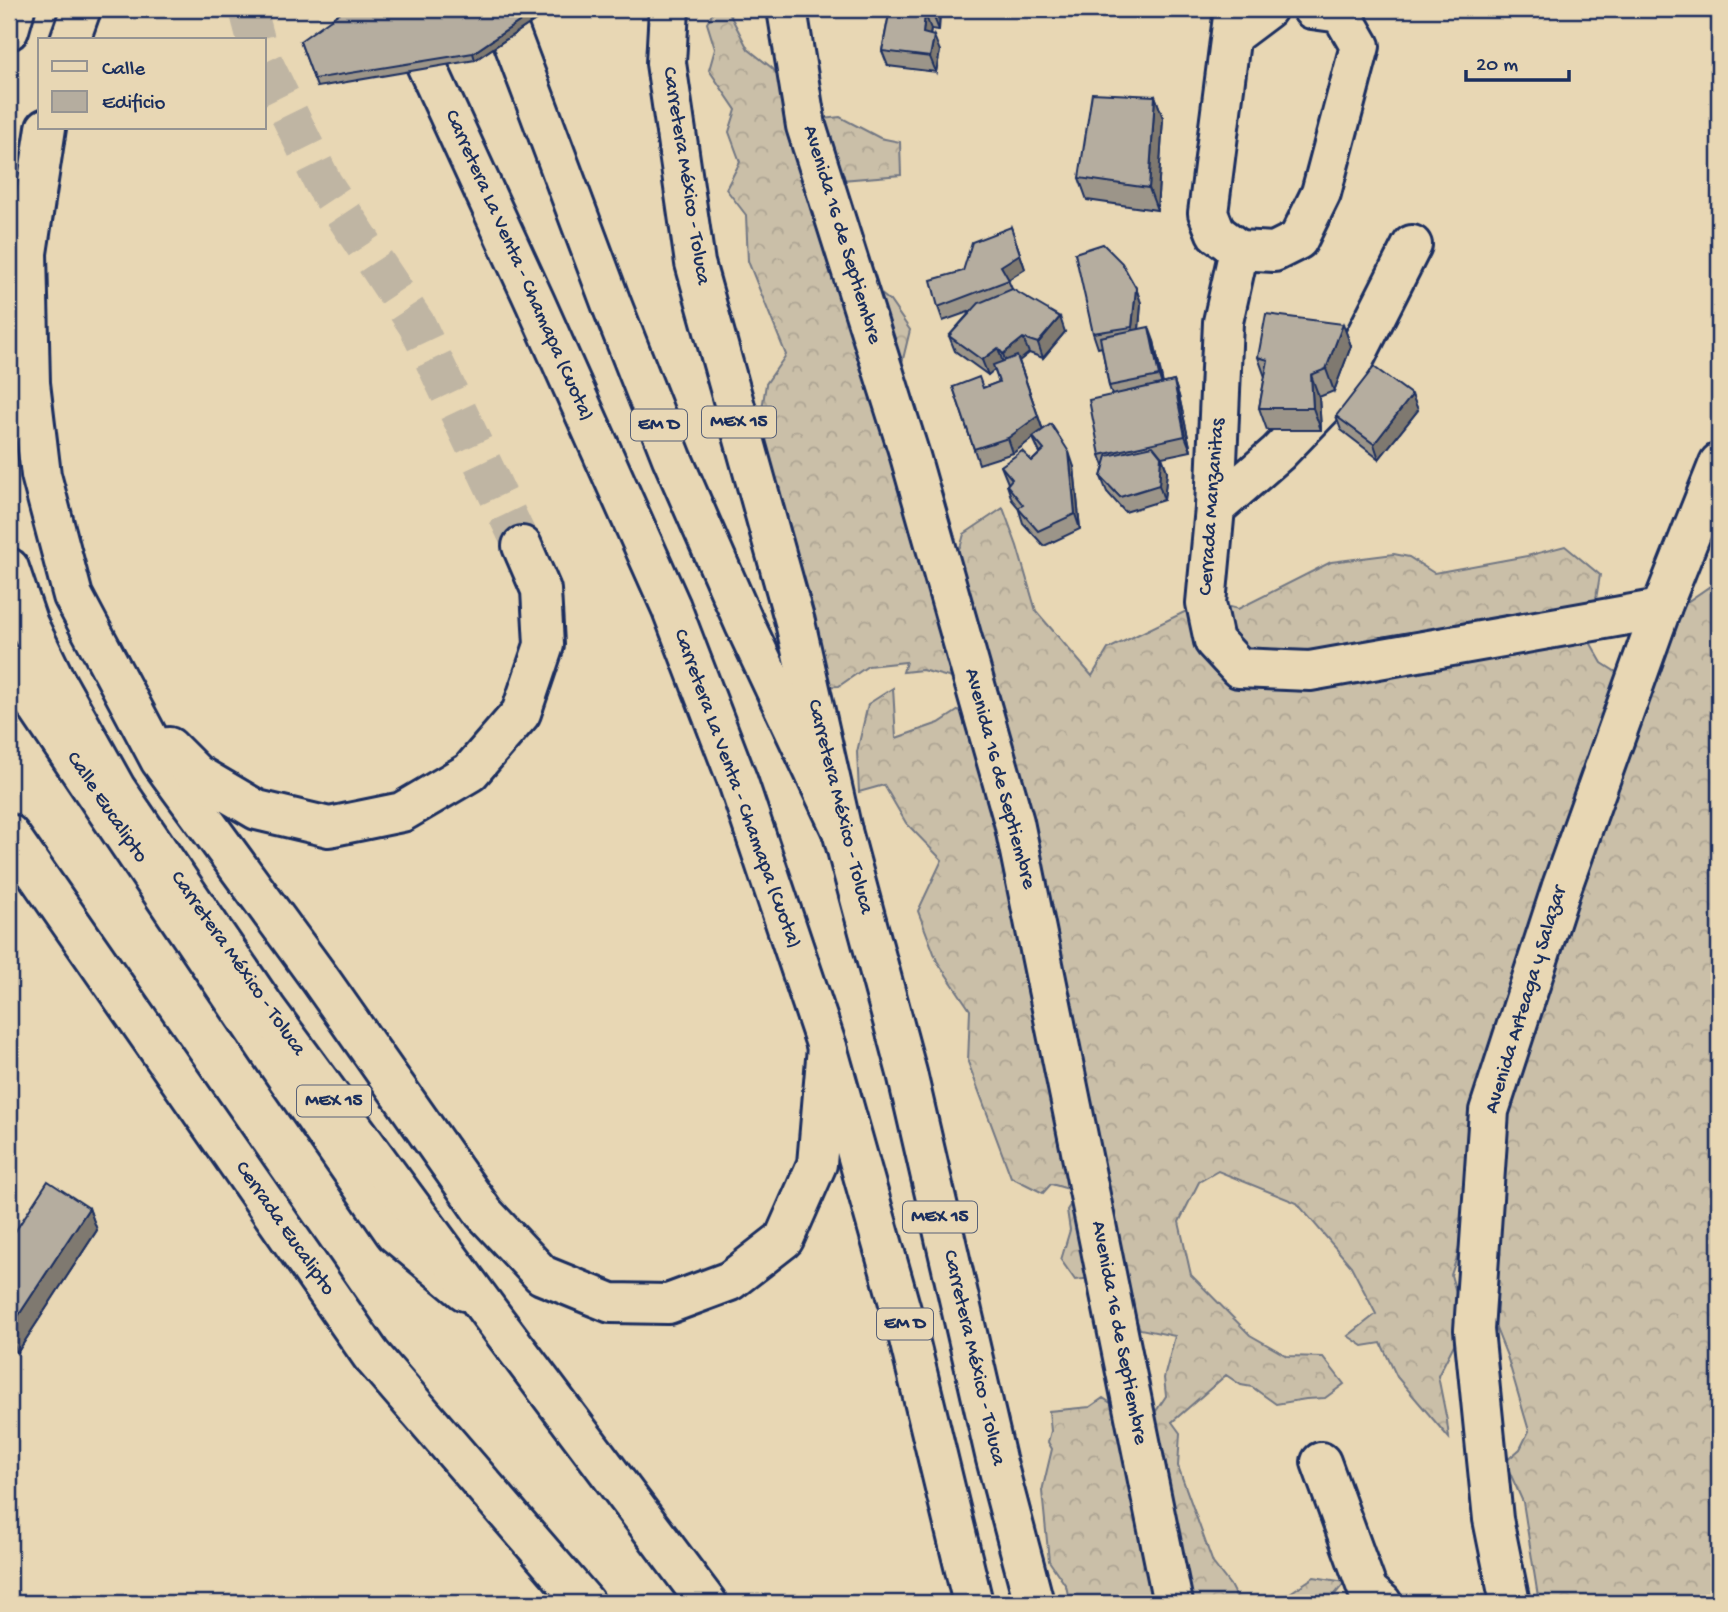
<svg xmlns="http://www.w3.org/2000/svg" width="1728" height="1612" font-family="'Gochi Hand',sans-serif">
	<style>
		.forest { fill: url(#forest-crowns); stroke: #727783; stroke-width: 2 }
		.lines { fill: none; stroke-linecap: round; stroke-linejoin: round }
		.highway-tunnel { stroke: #bfb5a3; stroke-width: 38; stroke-dasharray: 38 19; stroke-linecap: butt }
		.minor-casing { stroke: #1b2f5e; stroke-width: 44 }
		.major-casing { stroke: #1b2f5e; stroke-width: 44 }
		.highway-casing { stroke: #1b2f5e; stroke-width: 44 }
		.minor { stroke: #e8d7b4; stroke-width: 38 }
		.major { stroke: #e8d7b4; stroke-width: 38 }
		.highway { stroke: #e8d7b4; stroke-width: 38 }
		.wall { fill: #9c9589; stroke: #1b2f5e; stroke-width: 2 }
		.shaded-wall { fill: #7f796f; stroke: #1b2f5e; stroke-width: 2 }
		.building { fill: #b5ad9f; stroke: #1b2f5e; stroke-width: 2 }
		.labels { text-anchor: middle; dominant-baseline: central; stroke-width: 5; stroke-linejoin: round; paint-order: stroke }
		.shield { fill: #e8d7b4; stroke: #586178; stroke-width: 2 }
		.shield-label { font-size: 19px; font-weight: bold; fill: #1b2f5e }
		.street-label { font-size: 21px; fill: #1b2f5e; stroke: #e8d7b4 }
	</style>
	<defs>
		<pattern id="forest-crowns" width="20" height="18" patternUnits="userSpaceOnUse" patternTransform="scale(1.75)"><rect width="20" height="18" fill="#cabfa8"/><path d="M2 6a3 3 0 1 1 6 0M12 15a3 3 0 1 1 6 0" fill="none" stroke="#ada493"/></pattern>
	</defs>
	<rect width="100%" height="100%" fill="#e8d7b4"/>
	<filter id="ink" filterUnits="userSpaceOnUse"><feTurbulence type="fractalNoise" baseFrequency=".0143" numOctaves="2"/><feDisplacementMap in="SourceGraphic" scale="14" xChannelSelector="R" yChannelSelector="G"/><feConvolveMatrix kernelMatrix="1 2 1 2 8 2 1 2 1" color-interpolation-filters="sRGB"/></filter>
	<g filter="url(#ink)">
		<g class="forest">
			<polygon points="715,9 727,9 748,49 772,68 812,117 822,119 840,117 880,138 900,142 901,175 842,180 851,270 890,301 910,330 897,384 954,558 961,545 964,534 1003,508 1017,546 1036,611 1092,676 1108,649 1207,601 1238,609 1331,562 1394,554 1409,557 1434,573 1527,556 1565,546 1600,575 1595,605 1586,635 1602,663 1624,677 1655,624 1719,580 1719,1603 1539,1603 1523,1502 1505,1462 1520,1449 1529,1431 1507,1356 1491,1316 1472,1213 1451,1275 1465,1323 1438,1376 1447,1421 1449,1438 1397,1377 1381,1343 1363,1346 1348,1336 1376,1314 1351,1266 1297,1203 1218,1171 1199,1182 1179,1222 1191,1275 1250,1335 1287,1356 1323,1357 1344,1384 1325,1398 1306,1399 1276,1404 1252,1387 1241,1385 1226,1375 1172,1422 1180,1433 1178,1466 1213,1563 1230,1585 1239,1603 1070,1603 1066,1586 1049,1561 1042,1491 1052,1449 1048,1442 1051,1431 1049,1411 1090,1407 1103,1398 1118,1408 1126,1420 1154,1414 1166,1396 1164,1378 1175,1336 1140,1329 1119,1275 1075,1280 1061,1260 1070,1230 1067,1210 1079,1192 1051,1184 1043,1193 1011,1177 968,1062 970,1010 937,961 918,911 942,860 906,823 884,785 859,792 857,752 868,704 893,688 896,738 939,723 962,708 975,711 1000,693 984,670 952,678 922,670 903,672 906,662 868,666 839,686 815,687 764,449 767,437 758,425 762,409 766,384 786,355 748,261 746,215 726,189 740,162 729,132 736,110 709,70 715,49 707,23"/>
			<polygon points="1314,1577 1345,1582 1328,1603 1275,1603"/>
		</g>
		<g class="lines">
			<g class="highway-tunnel">
				<polyline points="248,9 256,40"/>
				<polyline points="264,63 323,183 417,325 522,546"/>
			</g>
			<defs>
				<g id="minor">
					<polyline points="787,9 806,126 910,456 1014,822 1173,1603"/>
					<polyline points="1234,9 1208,213 1216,233 1239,250 1223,322 1215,508 1206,603 1214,641 1239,668 1310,671 1661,609"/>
					<polyline points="1231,36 1267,9"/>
					<polyline points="1239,250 1274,252 1298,240 1321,193 1360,46 1341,13 1312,9"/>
					<polyline points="1215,508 1278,453 1338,391 1412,245"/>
					<polyline points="9,665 275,1060 395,1233 465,1291"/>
					<polyline points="9,834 371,1355 585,1603"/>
					<polyline points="1321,1462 1368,1591 1382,1603"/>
					<polyline points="1510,1603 1493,1519 1474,1330 1489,1111 1561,889 1661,609 1719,463"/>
				</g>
				<g id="major">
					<polyline points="669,9 666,63 695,263 795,622 842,831 907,1073 996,1459 1034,1603"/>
					<polyline points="9,30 15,9"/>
					<polyline points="9,568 28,624 55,680 116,789 266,1009 488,1311 707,1603"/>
				</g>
				<g id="highway">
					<polyline points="404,9 412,34 535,302 671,607 738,782 827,1047 908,1335 973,1603"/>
					<polyline points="501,9 611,303 672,458 745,625 842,831"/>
					<polyline points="70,40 81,9"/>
					<polyline points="46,128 27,253 30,383 41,475 73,596 160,760 320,979 484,1213 542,1275 611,1303 668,1304 730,1281 784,1239 817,1164 827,1047"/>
					<polyline points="169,747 196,774 257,810 329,827 402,812 470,772 521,713 544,645 541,590 522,546"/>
				</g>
			</defs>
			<use href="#minor" class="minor-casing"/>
			<use href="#major" class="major-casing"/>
			<use href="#highway" class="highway-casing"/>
			<use href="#minor" class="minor"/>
			<use href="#major" class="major"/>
			<use href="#highway" class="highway"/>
		</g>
		<g class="wall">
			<polygon points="552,9 475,60 317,87 300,41"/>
			<polygon points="890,9 940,9 939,30 931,29 930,35 940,51 936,72 888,66 882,51"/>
			<polygon points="1155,96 1163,118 1157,210 1087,200 1079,178"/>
			<polygon points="1016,242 1025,269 1008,280 1012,289 1065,332 1043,358 1029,353 1019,361 1043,430 1074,467 1080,529 1044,546 1023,523 1018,507 1012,500 1007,485 1008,483 1001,466 1032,461 1040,453 1033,438 1013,453 979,464 953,387 983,388 999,382 994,369 988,375 955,351 949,336 971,311 943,321 938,307 963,271"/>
			<polygon points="1136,288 1141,303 1139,329 1154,341 1163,384 1174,381 1179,396 1191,451 1162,457 1167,471 1164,500 1125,512 1107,492 1101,477 1104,466 1100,455 1112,395 1109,386 1102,347 1098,348 1093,333"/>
			<polygon points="1343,324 1351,346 1334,391 1319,397 1321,430 1267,430 1259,408 1265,377 1258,357"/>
			<polygon points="1412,395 1418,410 1379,459 1341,430 1336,416"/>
			<polygon points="89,1208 97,1230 17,1353 9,1347 9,1241"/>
		</g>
		<g class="shaded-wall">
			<polygon points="538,9 552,9 475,60 473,53"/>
			<polygon points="934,9 940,9 939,30 933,15"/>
			<polygon points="925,14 931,29 928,48 923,33"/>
			<polygon points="934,36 940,51 936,72 930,57"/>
			<polygon points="1155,96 1163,118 1157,210 1149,188"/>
			<polygon points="1011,227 1025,269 1006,281 1001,266"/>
			<polygon points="1136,288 1141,303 1138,342 1132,327"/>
			<polygon points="1060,317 1065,332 1043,358 1038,343"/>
			<polygon points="1343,324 1351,346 1334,391 1326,369"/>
			<polygon points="1149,327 1154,341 1164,391 1159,376"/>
			<polygon points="1023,338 1029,353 1019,361 1043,431 1013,453 1008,438 1008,369 1003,354"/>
			<polygon points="998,348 1003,363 988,375 982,360"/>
			<polygon points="1311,375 1319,397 1321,430 1313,408"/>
			<polygon points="1174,381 1179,396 1191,451 1185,436"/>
			<polygon points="1412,395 1418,410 1379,459 1374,444"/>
			<polygon points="1069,452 1074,467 1080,529 1075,514"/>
			<polygon points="1161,456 1167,471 1164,500 1159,485"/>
			<polygon points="89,1208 97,1230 17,1353 9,1330"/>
		</g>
		<g class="building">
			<polygon points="345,9 538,9 473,53 314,79 300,41"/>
			<polygon points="890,9 934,9 933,15 925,14 923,33 934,36 930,57 882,51"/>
			<polygon points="1092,93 1155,96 1149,188 1079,178"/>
			<polygon points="1011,227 1020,254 1001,266 1009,280 938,307 931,280 963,271 972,242"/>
			<polygon points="1103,244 1122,263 1136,288 1132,327 1093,333 1075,253"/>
			<polygon points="1012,289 1060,317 1038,343 1023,338 1003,354 998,348 982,360 949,336 979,303"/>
			<polygon points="1266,314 1343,324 1326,369 1311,375 1313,408 1259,408 1268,360 1258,357"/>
			<polygon points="1149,327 1159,376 1109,386 1100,337"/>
			<polygon points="1017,356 1038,416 1008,438 974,449 953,387 979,377 983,388 999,382 993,365"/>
			<polygon points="1374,367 1412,395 1374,444 1336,416"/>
			<polygon points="1174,381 1185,436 1100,455 1089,400"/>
			<polygon points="1051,424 1069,452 1075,514 1038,531 1018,508 1023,505 1007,485 1012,479 1001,466 1022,451 1032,461 1044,450 1033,437"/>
			<polygon points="1153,446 1161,456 1159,485 1120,497 1101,477 1107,456"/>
			<polygon points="48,1181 89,1208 9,1330 9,1241"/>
		</g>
	</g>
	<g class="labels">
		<g class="shield">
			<rect x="702" y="406.5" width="74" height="31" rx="5"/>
			<rect x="631" y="409.5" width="56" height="31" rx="5"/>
			<rect x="297" y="1085.5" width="74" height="31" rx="5"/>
			<rect x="903" y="1201.5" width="74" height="31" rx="5"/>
			<rect x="877" y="1308.5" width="56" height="31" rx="5"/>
		</g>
		<g class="shield-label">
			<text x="739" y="422">MEX 15</text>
			<text x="659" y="425">EM D</text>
			<text x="334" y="1101">MEX 15</text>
			<text x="940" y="1217">MEX 15</text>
			<text x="905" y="1324">EM D</text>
		</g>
		<g class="street-label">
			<text transform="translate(685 176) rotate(81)">Carretera México - Toluca</text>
			<text transform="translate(841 235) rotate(73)">Avenida 16 de Septiembre</text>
			<text transform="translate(518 266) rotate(66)">Carretera La Venta - Chamapa (Cuota)</text>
			<text transform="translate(1213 507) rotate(-86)">Cerrada Manzanitas</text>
			<text transform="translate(999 779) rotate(75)">Avenida 16 de Septiembre</text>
			<text transform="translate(736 789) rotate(70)">Carretera La Venta - Chamapa (Cuota)</text>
			<text transform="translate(839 807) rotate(76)">Carretera México - Toluca</text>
			<text transform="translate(106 808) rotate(56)">Calle Eucalipto</text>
			<text transform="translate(237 964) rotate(55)">Carretera México - Toluca</text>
			<text transform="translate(1527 1000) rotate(-73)">Avenida Arteaga y Salazar</text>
			<text transform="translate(284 1229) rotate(55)">Cerrada Eucalipto</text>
			<text transform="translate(1118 1333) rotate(79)">Avenida 16 de Septiembre</text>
			<text transform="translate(973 1358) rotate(77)">Carretera México - Toluca</text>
		</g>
	</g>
	<rect width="1728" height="1612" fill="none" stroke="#e8d7b4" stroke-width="35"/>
	<rect x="18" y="18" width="1693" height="1577" fill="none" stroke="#1b2f5e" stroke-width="2.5" filter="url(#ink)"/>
	<rect x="38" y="38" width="228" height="91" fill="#e8d7b4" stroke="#969492" stroke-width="2"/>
	<rect x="52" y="61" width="35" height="10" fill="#e8d7b4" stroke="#969492" stroke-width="2"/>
	<text x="102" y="74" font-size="21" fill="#1b2f5e">Calle</text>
	<rect x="52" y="91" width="35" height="21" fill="#b5ad9f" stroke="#969492" stroke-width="2"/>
	<text x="102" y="108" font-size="21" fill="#1b2f5e">Edificio</text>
	<path d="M1466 70v10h103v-10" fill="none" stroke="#1b2f5e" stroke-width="3.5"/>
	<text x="1476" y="70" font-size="21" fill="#1b2f5e" stroke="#e8d7b4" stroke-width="5" paint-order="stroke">20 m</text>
</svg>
